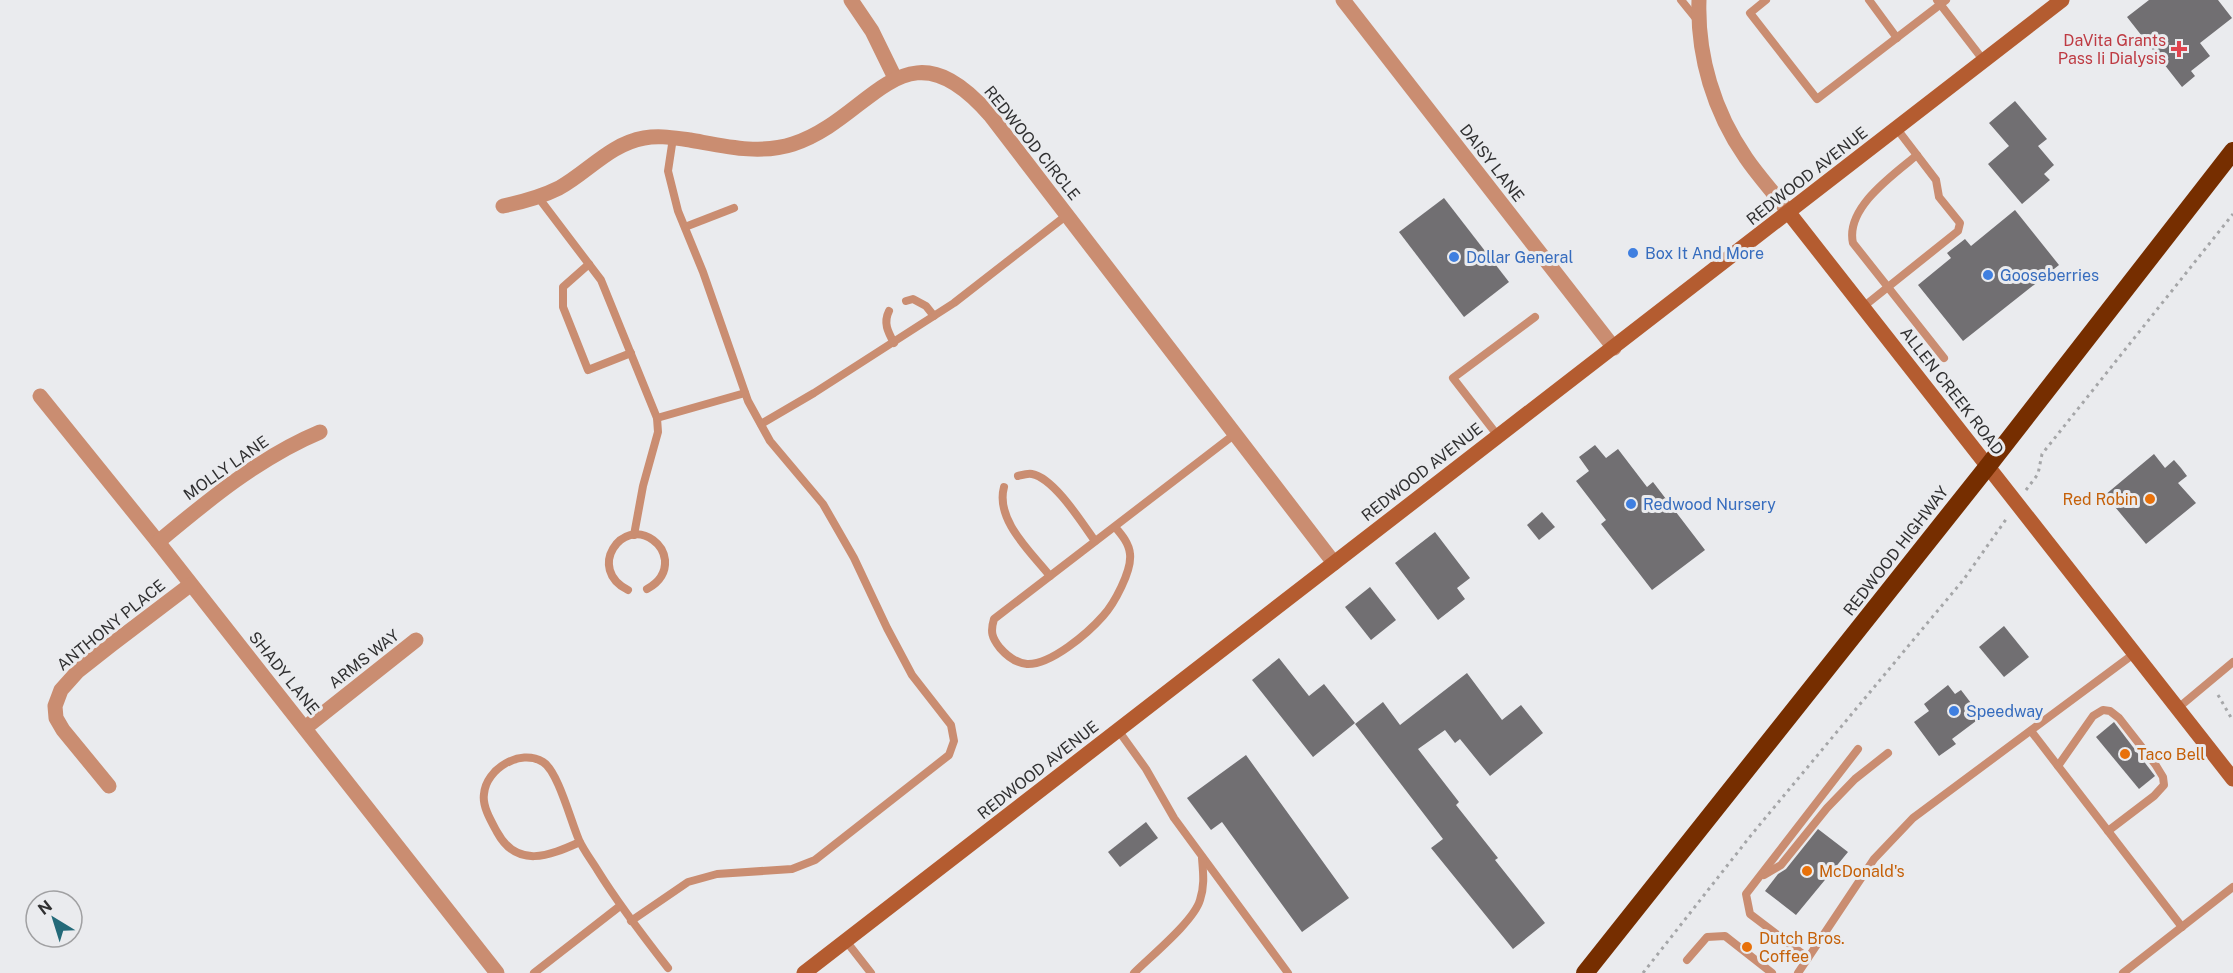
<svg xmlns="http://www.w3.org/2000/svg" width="2233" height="973" font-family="'Public Sans',sans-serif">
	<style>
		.building { fill: #716f72 }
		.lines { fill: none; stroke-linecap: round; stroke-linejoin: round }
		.path { stroke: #a5a6a8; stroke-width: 3; stroke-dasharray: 3 4.5; stroke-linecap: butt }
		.lane { stroke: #ca8d71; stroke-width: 8 }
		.street { stroke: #ca8d71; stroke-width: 15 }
		.secondary { stroke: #b45c30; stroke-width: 15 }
		.highway { stroke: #762e00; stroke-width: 18 }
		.health-dot { fill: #e0444e; stroke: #eaebee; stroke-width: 2 }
		.shop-dot { fill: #3f7fe0; stroke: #eaebee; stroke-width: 2 }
		.food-dot { fill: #e8710a; stroke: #eaebee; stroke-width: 2 }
		.labels { text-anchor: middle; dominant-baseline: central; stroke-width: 6; stroke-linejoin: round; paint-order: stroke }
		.health-label { font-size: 16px; fill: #be3a42; stroke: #eaebee; text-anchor: end }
		.street-label { font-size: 16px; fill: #303031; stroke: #eaebee }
		.shop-label { font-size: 16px; fill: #366cbe; stroke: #eaebee; text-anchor: start }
		.food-label { font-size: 16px; fill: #c56008; stroke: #eaebee; text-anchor: start }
	</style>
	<rect width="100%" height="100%" fill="#eaebee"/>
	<g class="building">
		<polygon points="2149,0 2218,0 2232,18 2200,43 2210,56 2191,71 2195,76 2182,87 2127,17"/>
		<polygon points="2015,101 2047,139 2038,146 2054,165 2044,174 2050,180 2022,204 1988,164 2009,146 1989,123"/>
		<polygon points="1444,198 1509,282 1464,317 1399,232"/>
		<polygon points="2015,210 2059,265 1963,341 1918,285 1951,258 1947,253 1965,239 1971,246"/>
		<polygon points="1595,445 1606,458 1618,449 1647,487 1653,482 1705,550 1652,590 1601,524 1606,520 1576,481 1589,471 1579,457"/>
		<polygon points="2154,454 2165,468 2174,460 2181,468 2187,476 2178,483 2196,503 2146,544 2105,495"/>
		<polygon points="1542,512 1555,527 1539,540 1527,525"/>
		<polygon points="1435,532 1470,578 1457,588 1465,599 1438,620 1395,563"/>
		<polygon points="1370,587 1396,620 1371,640 1345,607"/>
		<polygon points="2004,626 2029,657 2004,677 1979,647"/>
		<polygon points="1279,658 1309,696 1324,684 1355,723 1313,757 1252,680"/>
		<polygon points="1467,673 1502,720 1521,705 1543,733 1490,776 1460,739 1455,743 1445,730 1418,749 1459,802 1456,805 1498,858 1495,860 1545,923 1513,949 1431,848 1443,839 1355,724 1383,702 1400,725"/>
		<polygon points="1948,685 1955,694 1961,690 1974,707 1968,711 1976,721 1952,739 1956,744 1939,756 1914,722 1929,711 1924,704"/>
		<polygon points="2114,722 2155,776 2139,789 2096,737"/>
		<polygon points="1246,755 1349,898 1302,932 1222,822 1211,830 1187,798"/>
		<polygon points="1146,822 1158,838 1120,867 1108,852"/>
		<polygon points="1818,829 1848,852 1796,915 1765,891 1778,874 1786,869"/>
	</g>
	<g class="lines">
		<g class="path">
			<polyline points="2026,490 2038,474 2042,454 2233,214"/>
			<polyline points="2218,695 2233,721"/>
			<polyline points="1643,973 1752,834 1964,579 2007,518"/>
		</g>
		<g class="lane">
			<polyline points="1681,0 1698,21"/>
			<polyline points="1766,0 1750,13 1817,99 1946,0"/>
			<polyline points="1869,0 1897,38"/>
			<polyline points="1937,0 1984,61"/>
			<path d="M1917,155c-24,20 -72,53 -64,88l91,115"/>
			<polyline points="538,197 601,280 657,418 658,432 643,486 634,535"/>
			<polyline points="685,227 734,208"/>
			<polyline points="589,264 563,287 563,307 588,370 631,353"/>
			<polyline points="906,301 913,299 926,306 934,316"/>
			<polyline points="1863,307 1958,231 1960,223 1939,197 1936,180 1897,129"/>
			<path d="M889,311c-6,12 -1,21 5,32"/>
			<polyline points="657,418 745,393"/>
			<polyline points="761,424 814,393 954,303 1067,215"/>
			<polyline points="1498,436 1453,378 1535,317"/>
			<path d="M1018,476c4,-1 10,-3 14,-2 22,4 50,49 63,67"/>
			<path d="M1004,487c-9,33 27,65 46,89"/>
			<path d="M1115,527c6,7 14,16 15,27 2,17 -16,50 -27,62 -15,17 -52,49 -76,48 -11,-1 -20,-8 -27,-16 -8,-10 -10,-16 -6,-29l241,-185"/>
			<path d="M628,590c-42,-21 -6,-73 25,-50 7,5 11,12 12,20 1,14 -7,23 -18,29"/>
			<polyline points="2178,708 2233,662"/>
			<polyline points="1118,730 1146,769 1174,818 1288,973"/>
			<polyline points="2031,731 2182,927"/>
			<polyline points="2058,766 2093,716 2103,710 2110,711 2119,718 2155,764 2163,777 2164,785 2154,796 2108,831"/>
			<path d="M580,842c-31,14 -63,27 -83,-10 -6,-11 -15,-26 -13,-38 2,-25 36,-46 59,-32 15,9 28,60 36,78 5,11 13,21 19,31 21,34 45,65 70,97"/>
			<polyline points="1764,875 1781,865 1827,808 1855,779 1888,753"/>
			<polyline points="631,921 688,882 717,874 792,869 815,860 949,755 954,741 951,725 912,675 887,628 854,558 823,504 770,441 748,401 703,272 678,211 668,171 673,138"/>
			<polyline points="846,941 871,973"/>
			<polyline points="1808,958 1750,914 1746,894 1858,749"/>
			<polyline points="1687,960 1707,937 1725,936 1772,973"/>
			<polyline points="534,973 620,906"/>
			<path d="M1134,973c17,-17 60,-52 66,-73 5,-15 3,-28 2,-42"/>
			<polyline points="1798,973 1874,859 1913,818 2135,653"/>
			<polyline points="2123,973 2233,887"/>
		</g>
		<g class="street">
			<polyline points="851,0 872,31 895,78"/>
			<polyline points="1343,0 1614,348"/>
			<path d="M1699,0c-2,56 15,112 47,158 13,19 29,36 43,55"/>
			<path d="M503,206c19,-4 38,-9 56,-18 29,-16 51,-44 85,-50 16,-3 30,0 46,2 34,6 69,15 103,4 80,-26 111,-128 197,-29l344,448"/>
			<polyline points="40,396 158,542 497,973"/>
			<path d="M158,542c49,-41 102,-85 162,-110"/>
			<polyline points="305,728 416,640"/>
			<polyline points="109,786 63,730 56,718 55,706 61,690 78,671 111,645 190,585"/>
		</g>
		<g class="secondary">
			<polyline points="1789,213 2233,779"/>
			<polyline points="804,973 2062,0"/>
		</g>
		<polyline class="highway" points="1585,973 1988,466 2233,151"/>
	</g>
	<path class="health-dot" d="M2176 40h6v6h6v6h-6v6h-6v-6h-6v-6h6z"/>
	<g class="shop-dot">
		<circle cx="1633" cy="253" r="6"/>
		<circle cx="1454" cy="257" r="6"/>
		<circle cx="1988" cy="275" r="6"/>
		<circle cx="1631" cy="504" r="6"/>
		<circle cx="1954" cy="711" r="6"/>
	</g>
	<g class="food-dot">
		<circle cx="2150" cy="499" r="6"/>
		<circle cx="2125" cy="754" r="6"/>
		<circle cx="1807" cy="871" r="6"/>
		<circle cx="1747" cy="947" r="6"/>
	</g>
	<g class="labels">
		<g class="health-label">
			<text x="2166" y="40">DaVita Grants<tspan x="2166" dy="18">Pass Ii Dialysis</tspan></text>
		</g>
		<g class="street-label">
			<text transform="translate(1032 143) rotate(51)">REDWOOD CIRCLE</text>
			<text transform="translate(1492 163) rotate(52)">DAISY LANE</text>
			<text transform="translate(1807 176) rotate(-38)">REDWOOD AVENUE</text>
			<text transform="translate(1952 391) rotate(52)">ALLEN CREEK ROAD</text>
			<text transform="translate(226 468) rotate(-35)">MOLLY LANE</text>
			<text transform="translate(1422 472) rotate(-38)">REDWOOD AVENUE</text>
			<text transform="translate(1896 551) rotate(-52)">REDWOOD HIGHWAY</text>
			<text transform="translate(111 625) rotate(-39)">ANTHONY PLACE</text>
			<text transform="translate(364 659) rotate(-38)">ARMS WAY</text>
			<text transform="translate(284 673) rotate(51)">SHADY LANE</text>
			<text transform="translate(1038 770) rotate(-38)">REDWOOD AVENUE</text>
		</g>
		<g class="shop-label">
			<text x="1645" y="253">Box It And More</text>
			<text x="1466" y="257">Dollar General</text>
			<text x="2000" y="275">Gooseberries</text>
			<text x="1643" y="504">Redwood Nursery</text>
			<text x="1966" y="711">Speedway</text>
		</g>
		<g class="food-label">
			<text x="2138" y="499" text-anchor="end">Red Robin</text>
			<text x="2137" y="754">Taco Bell</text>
			<text x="1819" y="871">McDonald's</text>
			<text x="1759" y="938">Dutch Bros.<tspan x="1759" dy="18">Coffee</tspan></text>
		</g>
	</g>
	<g transform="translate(54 919) rotate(322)"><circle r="28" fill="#eaebee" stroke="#a0a0a2" stroke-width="1.5"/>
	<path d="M0-4.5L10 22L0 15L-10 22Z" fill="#246a79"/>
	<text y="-9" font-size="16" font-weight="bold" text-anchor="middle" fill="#303031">N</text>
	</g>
</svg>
